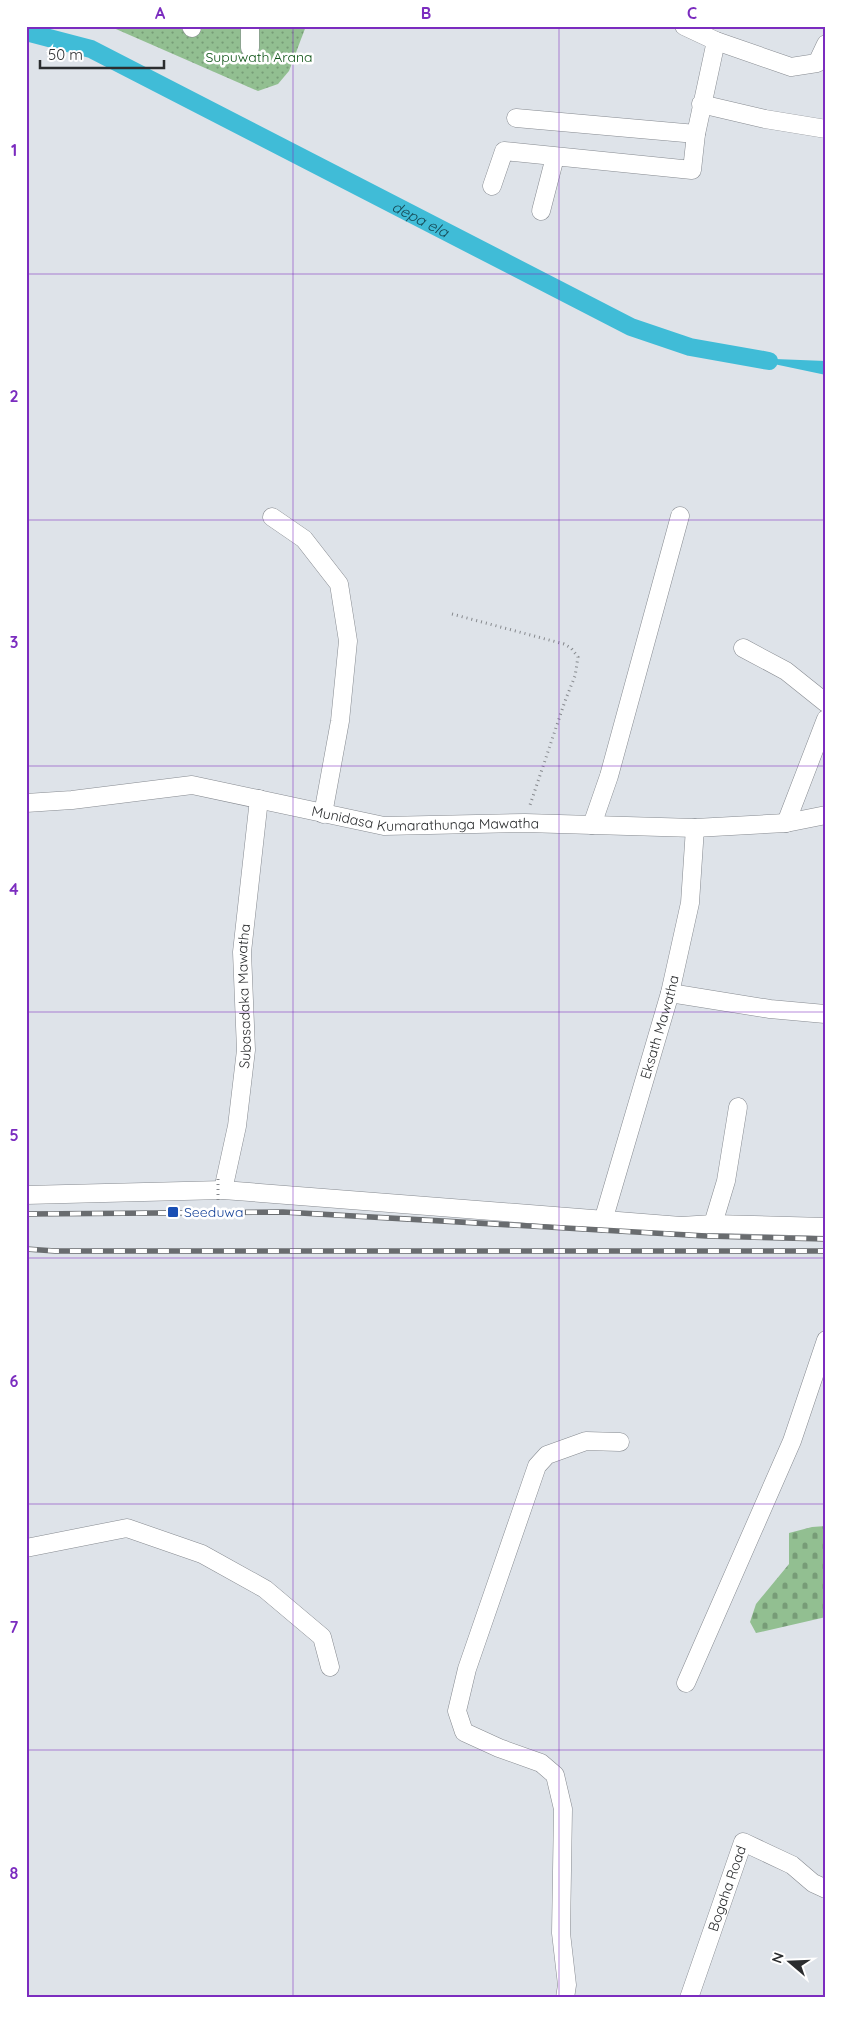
<svg xmlns="http://www.w3.org/2000/svg" width="852" height="2024" font-family="Quicksand,sans-serif">
	<style>
		.cemetery { fill: url(#cemetery-stones) }
		.park { fill: url(#park-dots) }
		.water { fill: #40bcd7 }
		.lines { fill: none; stroke-linecap: round; stroke-linejoin: round }
		.canal { stroke: #40bcd7; stroke-width: 18 }
		.minor-casing { stroke: #868a90; stroke-width: 19 }
		.path { stroke: #86898d; stroke-width: 3; stroke-dasharray: 1 4; stroke-linecap: butt }
		.minor { stroke: #fff; stroke-width: 18 }
		.rail-casing { stroke: #696c6f; stroke-width: 5.5 }
		.rail { stroke: #fff; stroke-width: 4; stroke-dasharray: 11; stroke-linecap: butt }
		.path-bridge { stroke: #86898d; stroke-width: 3; stroke-dasharray: 1 4; stroke-linecap: butt }
		.grid { fill: none; stroke: #7b2cbf; stroke-width: 1; stroke-opacity: 0.55 }
		.transit-dot { fill: #1a4fb4; stroke: #fff; stroke-width: 2 }
		.labels { text-anchor: middle; dominant-baseline: central; stroke-width: 5; stroke-linejoin: round; paint-order: stroke }
		.park-label { font-size: 14px; fill: #0f5417; stroke: #fff }
		.street-label { font-size: 14px; fill: #2b2d2f; stroke: #fff }
		.transit-label { font-size: 14px; fill: #164399; stroke: #fff; text-anchor: start }
		.water-label { font-size: 15px; font-style: italic; fill: #164a56; stroke: #fff }
		.neatline { fill: none; stroke: #7b2cbf; stroke-width: 2 }
		.grid-label { font-size: 16px; text-anchor: middle; font-weight: bold; fill: #7b2cbf }
	</style>
	<defs>
		<pattern id="cemetery-stones" width="16" height="16" patternUnits="userSpaceOnUse" patternTransform="scale(1.25)"><rect width="16" height="16" fill="#92bf91"/><path d="M2 7V4a2 2 0 0 1 4 0v3zM10 15v-3a2 2 0 0 1 4 0v3z" fill="#779c77"/></pattern>
		<pattern id="park-dots" width="8" height="8" patternUnits="userSpaceOnUse" patternTransform="scale(1.25)"><rect width="8" height="8" fill="#92bf91"/><path d="M2 2h.1M6 6h.1" fill="none" stroke="#779c77" stroke-width="1.8" stroke-linecap="round"/></pattern>
	</defs>
	<rect width="100%" height="100%" fill="#dee3e9"/>
	<polygon class="cemetery" points="826,1526 826,1617 756,1633 750,1622 756,1604 789,1564 789,1533 812,1527"/>
	<polygon class="park" points="109,26 306,26 289,71 278,84 258,91"/>
	<polygon class="water" points="746,358 826,361 826,375"/>
	<g class="lines">
		<path class="canal" id="s1" d="M26,32l65,17 540,278 59,20 79,14"/>
		<defs>
			<g id="minor">
				<polyline points="191,26 192,28"/>
				<polyline points="250,26 250,48"/>
				<polyline points="684,26 716,41 791,67 817,63 826,44"/>
				<polyline points="701,104 765,119 826,129"/>
				<polyline points="516,118 696,134"/>
				<polyline points="492,186 504,151 692,170 696,134 716,41"/>
				<polyline points="541,211 555,157"/>
				<polyline points="272,517 304,539 339,584 348,641 340,721 323,814"/>
				<polyline points="743,648 786,671 826,703"/>
				<path id="s2" d="M26,803l46,-3 120,-15 192,41 141,-3 170,5 91,-5 40,-8"/>
				<polyline points="786,823 826,719"/>
				<polyline points="592,825 609,776 680,516"/>
				<polyline points="670,993 770,1009 825,1014"/>
				<path id="s3" d="M223,1190l14,-64 9,-76 -4,-98 17,-153"/>
				<polyline points="26,1195 223,1190 681,1226 713,1224 826,1227"/>
				<path id="s4" d="M603,1221l67,-228 20,-90 5,-75"/>
				<polyline points="713,1224 726,1181 738,1107"/>
				<polyline points="26,1548 127,1528 202,1554 265,1589 322,1637 330,1667"/>
				<polyline points="686,1683 792,1441 826,1340"/>
				<polyline points="565,1998 567,1985 561,1933 563,1809 555,1775 541,1763 499,1748 464,1732 457,1711 467,1669 537,1466 547,1455 586,1441 620,1442"/>
				<path id="s5" d="M689,1998l54,-156 49,23 21,18 13,6"/>
			</g>
		</defs>
		<use href="#minor" class="minor-casing"/>
		<polyline class="path" points="452,614 564,644 571,648 578,657 575,676 565,701 529,808"/>
		<use href="#minor" class="minor"/>
		<defs>
			<g id="rail">
				<polyline points="26,1214 283,1212 706,1236 826,1239"/>
				<polyline points="26,1249 55,1251 826,1251"/>
			</g>
		</defs>
		<use href="#rail" class="rail-casing"/>
		<use href="#rail" class="rail"/>
		<polyline class="path-bridge" points="218,1179 218,1200"/>
	</g>
	<path class="grid" d="M293,26v1972M559,26v1972M26,274h800M26,520h800M26,766h800M26,1012h800M26,1258h800M26,1504h800M26,1750h800"/>
	<rect class="transit-dot" x="167" y="1206" width="12" height="12" rx="2.5"/>
	<g class="labels">
		<g class="park-label">
			<text x="259" y="57">Supuwath Arana</text>
		</g>
		<g class="street-label">
			<text stroke="none"><textPath href="#s2" startOffset="404">Munidasa Kumarathunga Mawatha</textPath></text>
			<text stroke="none"><textPath href="#s3" startOffset="196">Subasadaka Mawatha</textPath></text>
			<text stroke="none"><textPath href="#s4" startOffset="202">Eksath Mawatha</textPath></text>
			<text stroke="none"><textPath href="#s5" startOffset="116">Bogaha Road</textPath></text>
		</g>
		<g class="transit-label">
			<text x="184" y="1212">Seeduwa</text>
		</g>
		<g class="water-label">
			<text stroke="none"><textPath href="#s1" startOffset="438">depa ela</textPath></text>
		</g>
	</g>
	<rect width="852" height="2024" fill="none" stroke="#ffffff" stroke-width="55"/>
	<g transform="translate(790 1962) rotate(289)" stroke="#ffffff" stroke-width="4" paint-order="stroke">
	<path d="M0-4L9 19L0 12L-9 19Z" fill="#2b2d2f"/>
	<text y="-8" font-size="14" font-weight="bold" text-anchor="middle" fill="#2b2d2f">N</text>
	</g>
	<path d="M40 60v8h124v-8" fill="none" stroke="#2b2d2f" stroke-width="2.5"/>
	<text x="48" y="60" font-size="15" fill="#2b2d2f" stroke="#ffffff" stroke-width="4" paint-order="stroke">50 m</text>
	<rect x="28" y="28" width="796" height="1968" class="neatline"/>
	<g class="grid-label">
		<text x="160" y="19">A</text>
		<text x="426" y="19">B</text>
		<text x="692" y="19">C</text>
		<text x="14" y="156">1</text>
		<text x="14" y="402">2</text>
		<text x="14" y="648">3</text>
		<text x="14" y="895">4</text>
		<text x="14" y="1141">5</text>
		<text x="14" y="1387">6</text>
		<text x="14" y="1633">7</text>
		<text x="14" y="1879">8</text>
	</g>
</svg>
